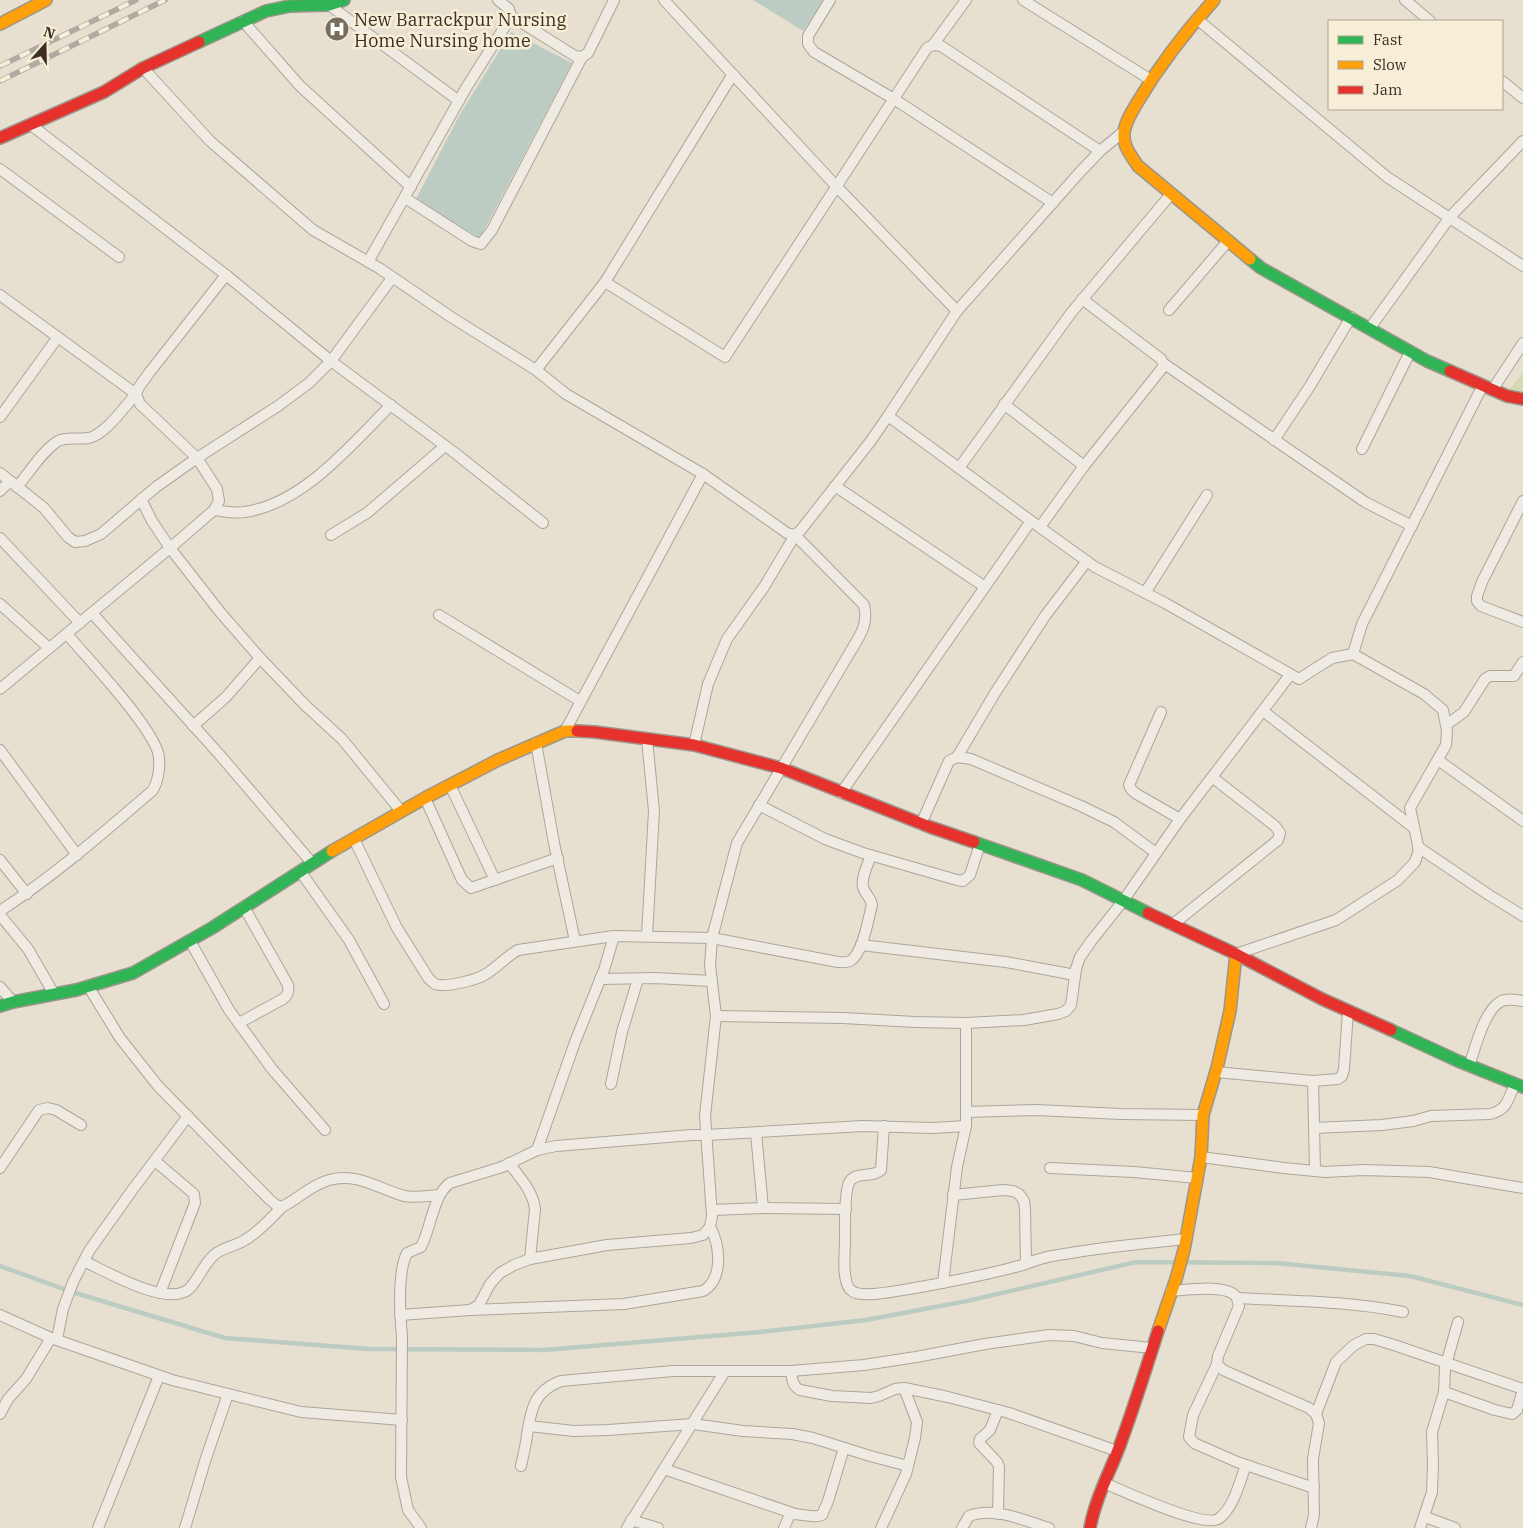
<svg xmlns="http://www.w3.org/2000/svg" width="1523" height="1528" font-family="'IBM Plex Serif',serif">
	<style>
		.green { fill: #d6d7b3 }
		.water { fill: #bcccc2 }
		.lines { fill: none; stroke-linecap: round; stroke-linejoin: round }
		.stream { stroke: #bcccc2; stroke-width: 4.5 }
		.street-casing { stroke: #ada599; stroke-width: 12 }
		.fast-casing { stroke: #9c958a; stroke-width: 14 }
		.slow-casing { stroke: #9c958a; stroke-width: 14 }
		.jam-casing { stroke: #9c958a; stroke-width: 14 }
		.street { stroke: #efebe3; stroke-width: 10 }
		.fast { stroke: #30b455; stroke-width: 11 }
		.slow { stroke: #ff9f0a; stroke-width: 11 }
		.jam { stroke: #e5322d; stroke-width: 11 }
		.rail-casing { stroke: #afaaa2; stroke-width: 5.5 }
		.rail { stroke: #f7eed8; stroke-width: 4; stroke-dasharray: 11; stroke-linecap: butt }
		.labels { text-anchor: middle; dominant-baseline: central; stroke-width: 5; stroke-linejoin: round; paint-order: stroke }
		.poi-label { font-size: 18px; fill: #3d2e20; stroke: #f7eed8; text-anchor: start }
	</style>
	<rect width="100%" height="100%" fill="#e7e0d1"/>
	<polygon class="green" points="1523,372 1523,396 1508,392"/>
	<g class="water">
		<polygon points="753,0 824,0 803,31"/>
		<polygon points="511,32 572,63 480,238 415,201 459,116"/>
	</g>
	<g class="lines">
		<polyline class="stream" points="0,1266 72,1292 225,1338 369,1349 544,1350 760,1332 866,1320 967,1301 1136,1262 1276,1263 1410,1276 1523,1305"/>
		<defs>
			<g id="street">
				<polyline points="664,0 837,187 957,311 888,416"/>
				<polyline points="830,0 808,36 808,44 814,52 894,99 1053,203"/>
				<polyline points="1023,0 1151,80"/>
				<polyline points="1405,0 1430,21"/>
				<polyline points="329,5 459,101"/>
				<polyline points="511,16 575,56 582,57 588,53 614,0"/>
				<polyline points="1197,19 1387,177 1523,266"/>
				<polyline points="243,21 300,86 411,187"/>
				<polyline points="933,45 966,0"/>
				<polyline points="143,68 210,141 313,230 379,268 451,317 536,370 566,394 703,474 787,533 795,535 800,531 870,442 888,416 1031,521 1095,567 1165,603 1299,679 1332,658 1353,654 1424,694 1443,710 1447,731 1446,745 1410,808 1419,850 1415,862 1398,880 1336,920 1236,954"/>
				<polyline points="733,74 605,282 725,357 927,48 933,45 941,46 1100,151"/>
				<polyline points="1502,81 1523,98"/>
				<polyline points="31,125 226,275 331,361 455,453 543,523"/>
				<polyline points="0,169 119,257"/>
				<polyline points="405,198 472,241 481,244 492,230 582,57"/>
				<polyline points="368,262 466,88 509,20 511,16 509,9 498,0"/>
				<polyline points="226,275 149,373 139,387 136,394 140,404 197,458 217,489 219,501 214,510 170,548 220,612 260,658 305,705 342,739 401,811"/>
				<path d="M0,295l136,99c-12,13 -30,40 -47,44 -10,2 -21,-2 -31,3 -15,9 -29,32 -41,46"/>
				<polyline points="1169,310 1228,241"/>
				<polyline points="957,311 1080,172 1100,151 1123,132"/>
				<polyline points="1370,328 1450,217 1523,141"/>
				<polyline points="1163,363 1365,502 1412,526"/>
				<polyline points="536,370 605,282"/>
				<polyline points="1493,389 1523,343"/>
				<polyline points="1004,404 1084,466"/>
				<polyline points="0,417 58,337"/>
				<polyline points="1274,440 1310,386 1351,317"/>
				<polyline points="1362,449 1410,352"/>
				<polyline points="959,468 1071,313 1171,194"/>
				<polyline points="0,473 44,508 68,537 75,542 85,541 101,534 156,487 197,458 278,406 309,383 331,361 392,278"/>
				<polyline points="835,486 985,587"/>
				<polyline points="0,491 10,481"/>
				<polyline points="1523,501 1482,582 1477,596 1477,601 1481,606 1523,622"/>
				<path d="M214,510c9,1 21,4 30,2 58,-7 108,-68 147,-107"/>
				<polyline points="1040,527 1084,466 1163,367 1163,363 1161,359 1082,299"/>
				<polyline points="331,535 367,513 445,446"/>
				<polyline points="0,538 80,623"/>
				<polyline points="1145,593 1207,495"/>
				<polyline points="0,604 49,648"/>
				<polyline points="92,613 219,754 312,863"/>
				<polyline points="439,615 580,701"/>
				<polyline points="1353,654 1362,624 1483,385"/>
				<polyline points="0,689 170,548 152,521 141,499"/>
				<polyline points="1263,711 1414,828"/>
				<polyline points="1161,712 1129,785 1131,789 1135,793 1180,819"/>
				<polyline points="1446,725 1464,712 1485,679 1490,676 1514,676 1523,662"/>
				<polyline points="193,726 226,697 260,658"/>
				<polyline points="565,731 703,474"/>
				<polyline points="536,743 554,843 575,941"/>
				<polyline points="0,750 77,855"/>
				<polyline points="957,757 995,693 1045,616 1087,561"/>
				<polyline points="1438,760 1523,821"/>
				<polyline points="450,785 495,880"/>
				<polyline points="841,793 1031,521"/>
				<polyline points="425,798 462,880 471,888 558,858"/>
				<polyline points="759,805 825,839 863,853 957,880 963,881 970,875 980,844"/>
				<polyline points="921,824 949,761 957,757 971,759 1081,806 1114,822 1156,853"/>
				<path d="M354,839l43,89 32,51c2,1 4,4 6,5 10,4 42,-4 51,-10 11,-7 20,-17 32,-24l96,-14 98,2 126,24c4,0 8,1 12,-1 13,-7 18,-42 22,-56 -1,-7 -7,-11 -9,-18 -2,-9 5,-23 8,-32"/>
				<polyline points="1418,847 1489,895 1523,916"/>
				<polyline points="0,860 27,894"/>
				<polyline points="300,871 349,940 384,1004"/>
				<path d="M0,911c54,-35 103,-78 152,-120 6,-8 8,-23 7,-33 -1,-26 -73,-101 -92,-124"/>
				<polyline points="0,915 28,949 54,994"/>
				<polyline points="1172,925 1278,840 1280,833 1275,826 1212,777"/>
				<polyline points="647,936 654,811 647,739"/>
				<polyline points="190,941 229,1010 272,1069 325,1130"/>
				<polyline points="861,945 1006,962 1075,975"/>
				<polyline points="600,979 655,978 712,981"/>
				<path d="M88,986l32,52 38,48 111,113 7,6 6,2c18,-9 27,-21 47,-27 28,-8 50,9 75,16 11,2 23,0 35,-1"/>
				<polyline points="0,987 13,1002"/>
				<polyline points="716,1016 843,1018 915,1022 966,1023 1024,1020 1058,1014 1066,1011 1071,1005 1076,969 1080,957 1092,940 1123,901 1180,819 1290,675"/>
				<path d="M239,1023l44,-24c5,-4 6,-7 5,-14l-44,-78"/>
				<path d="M1469,1066c6,-17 15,-55 31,-64 6,-4 16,-2 23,-1"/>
				<polyline points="1216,1072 1313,1081 1338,1079 1342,1076 1344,1069 1348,1011"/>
				<polyline points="1313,1081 1315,1171"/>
				<polyline points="611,1084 622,1032 638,979"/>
				<polyline points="966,1112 1036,1110 1121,1114 1203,1115"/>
				<path d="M884,1126l-3,44c-8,8 -24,1 -31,11 -6,9 -5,47 -5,60 0,12 -4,43 7,50 10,8 49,-1 63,-3 33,-6 67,-12 100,-21 10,-2 19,-7 29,-9 10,-3 22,-4 33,-6 36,-6 73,-9 109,-13"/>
				<path d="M1314,1128l68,-3 31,-4 18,-5 59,-2c18,-4 18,-16 25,-30"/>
				<polyline points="756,1133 763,1208"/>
				<polyline points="537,1150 575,1042 604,970 614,936"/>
				<polyline points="1201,1157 1284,1168 1325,1172 1363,1170 1429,1172 1523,1188"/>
				<polyline points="155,1161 194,1194 195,1203 160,1293"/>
				<path d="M509,1163c11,15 24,28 26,46l-5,50"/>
				<polyline points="0,1168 39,1110 48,1108 56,1110 81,1125"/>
				<polyline points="1050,1168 1134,1172 1197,1178"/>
				<polyline points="953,1195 1003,1190 1013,1191 1019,1194 1024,1201 1025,1210 1026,1264"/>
				<polyline points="712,1210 763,1208 846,1209"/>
				<path d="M84,1261c21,10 86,48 106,27 9,-10 14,-24 24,-33 9,-8 22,-9 31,-15 15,-9 25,-21 37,-33"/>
				<polyline points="943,1283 957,1167 966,1126 966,1023"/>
				<path d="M1171,1291c15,-1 58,-8 66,7 1,3 1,6 2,8l-21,50 -1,8 6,6 86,38 7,6 3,9 -6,36 1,56 -3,13"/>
				<path d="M1237,1298c56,3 112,3 166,14"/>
				<path d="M470,1310l154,-6 79,-13c21,-12 17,-46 7,-64"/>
				<polyline points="0,1315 51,1338 172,1380 301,1412 402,1420"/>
				<path d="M400,1315l70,-5 9,-5 11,-21 10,-11 14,-8 16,-6 77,-14 84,-7 12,-3 7,-8 2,-11 -7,-100 11,-100 -6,-51 2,-27 25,-95 112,-189c10,-17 20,-29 15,-49l-69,-70 -31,52 -37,52 -19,45 -14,61"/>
				<polyline points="57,1339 63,1309 73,1282 89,1251 133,1189 188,1116"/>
				<polyline points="1217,1364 1193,1415 1189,1437 1194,1443 1237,1462 1314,1488"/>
				<path d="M791,1371c1,7 1,15 9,19l32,6 39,2 8,-2 16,-7 9,-1 15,3 29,6 61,16 108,38"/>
				<polyline points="1444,1392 1495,1410 1512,1414 1517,1410 1523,1390"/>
				<polyline points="0,1414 8,1399 26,1379 51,1338"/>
				<polyline points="1316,1414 1336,1362 1354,1345 1366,1339 1374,1339 1394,1345 1523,1389"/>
				<polyline points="529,1426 574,1431 608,1430 693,1424 743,1431 792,1434 813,1438 870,1456 908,1466"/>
				<path d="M521,1466c2,-10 5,-21 6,-31 4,-26 7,-44 34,-54l112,-10h118l73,-6 52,-8 69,-13 64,-9 25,1 28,7 50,5"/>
				<polyline points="664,1469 795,1514"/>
				<path d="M1104,1483c20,8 98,45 114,36 15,-9 22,-38 28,-54"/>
				<polyline points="998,1514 999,1467 997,1462 979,1443 980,1439 990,1430 998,1410"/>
				<polyline points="1425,1517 1455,1528"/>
				<polyline points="631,1520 658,1528"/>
				<polyline points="98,1528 159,1376"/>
				<polyline points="185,1528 206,1458 228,1394"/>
				<path d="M421,1528l-13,-18 -7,-33 1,-140c-2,-22 -5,-64 5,-84l14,-6c10,-19 12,-52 29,-64l52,-16 35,-17 19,-4 136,-11h14l157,-9 69,2 34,-2"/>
				<polyline points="627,1528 725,1371"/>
				<path d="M784,1528l6,-14c11,-1 22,5 32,1l6,-14 16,-53"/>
				<polyline points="881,1528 906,1474 915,1438 917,1422 904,1388"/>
				<path d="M962,1528l7,-12c25,-10 56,5 80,12"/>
				<polyline points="1420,1528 1432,1492 1433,1465 1432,1432 1444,1392 1445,1368 1458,1322"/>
			</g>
			<g id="fast">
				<polyline points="199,42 266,11 290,6 329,5 344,0"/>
				<polyline points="1250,259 1261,268 1427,361 1450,371"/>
				<polyline points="974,842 1082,880 1148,913"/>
				<polyline points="0,1006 13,1002 76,990 133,973 212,928 332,851"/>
				<polyline points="1391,1030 1458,1061 1523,1087"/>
			</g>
			<g id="slow">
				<path d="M1214,0c-29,32 -55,66 -77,103 -5,9 -13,20 -13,32 -1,11 8,22 14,31l112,93"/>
				<polyline points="0,24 46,0"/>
				<polyline points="332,851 425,798 498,760 565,731 577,731"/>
				<polyline points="1158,1331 1176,1279 1184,1250 1201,1157 1203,1115 1217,1068 1230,1011 1236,954"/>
			</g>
			<g id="jam">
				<polyline points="0,138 104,92 143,68 199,42"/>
				<polyline points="1450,371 1507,396 1523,399"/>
				<polyline points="577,731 595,732 694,745 781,768 930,827 974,842"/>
				<polyline points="1148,913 1236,954 1322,999 1391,1030"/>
				<path d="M1090,1528c5,-29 20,-56 30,-83 14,-38 26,-76 38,-114"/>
			</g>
		</defs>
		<use href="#street" class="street-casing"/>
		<use href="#fast" class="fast-casing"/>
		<use href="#slow" class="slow-casing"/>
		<use href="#jam" class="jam-casing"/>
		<use href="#street" class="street"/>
		<use href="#fast" class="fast"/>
		<use href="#slow" class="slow"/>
		<use href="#jam" class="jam"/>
		<defs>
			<g id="rail">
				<polyline points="0,66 136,0"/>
				<polyline points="0,81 165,0"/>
			</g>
		</defs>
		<use href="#rail" class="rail-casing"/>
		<use href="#rail" class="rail"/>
	</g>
	<defs>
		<symbol id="hospital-disc" viewBox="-11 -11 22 22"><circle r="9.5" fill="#786c5e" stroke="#f7eed8"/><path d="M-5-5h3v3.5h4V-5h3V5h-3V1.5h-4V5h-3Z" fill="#fff"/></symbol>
	</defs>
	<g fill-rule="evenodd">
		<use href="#hospital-disc" x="323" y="15" width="28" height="28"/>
	</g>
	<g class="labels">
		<g class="poi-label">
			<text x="354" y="19">New Barrackpur Nursing<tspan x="354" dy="21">Home Nursing home</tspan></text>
		</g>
	</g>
	<rect x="1328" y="20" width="175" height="90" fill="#f7eed8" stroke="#ada18e"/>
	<rect x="1338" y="36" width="25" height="8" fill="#30b455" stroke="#ada18e"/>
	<text x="1373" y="45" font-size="15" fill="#3d2e20">Fast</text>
	<rect x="1338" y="61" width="25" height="8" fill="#ff9f0a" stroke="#ada18e"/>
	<text x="1373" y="70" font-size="15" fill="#3d2e20">Slow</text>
	<rect x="1338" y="86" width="25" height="8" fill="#e5322d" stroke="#ada18e"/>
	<text x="1373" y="95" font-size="15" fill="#3d2e20">Jam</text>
	<g transform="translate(45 45) rotate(20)" stroke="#f7eed8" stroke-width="4" paint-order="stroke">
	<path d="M0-4L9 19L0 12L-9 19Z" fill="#3d2e20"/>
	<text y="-8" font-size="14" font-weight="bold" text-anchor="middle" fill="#3d2e20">N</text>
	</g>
</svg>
